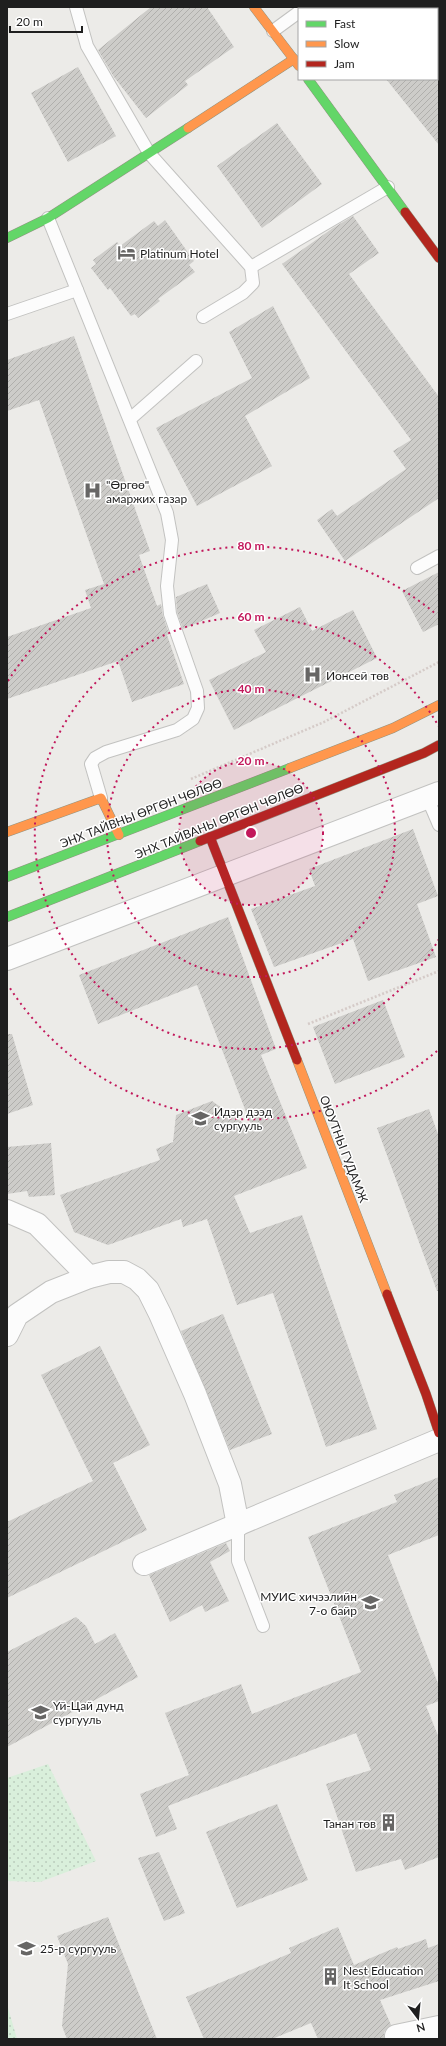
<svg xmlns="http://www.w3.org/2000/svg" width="446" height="2046" font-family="Lato,sans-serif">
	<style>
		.park { fill: url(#park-dots) }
		.building { fill: url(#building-hatch) }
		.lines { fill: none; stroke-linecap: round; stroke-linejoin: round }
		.lane-casing { stroke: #c2c2c0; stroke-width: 14 }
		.street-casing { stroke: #c2c2c0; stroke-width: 24 }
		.fast-casing { stroke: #919482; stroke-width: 10 }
		.slow-casing { stroke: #919482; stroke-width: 10 }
		.jam-casing { stroke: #919482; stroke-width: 10 }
		.path { stroke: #d5cbc8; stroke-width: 2.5; stroke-dasharray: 2 2; stroke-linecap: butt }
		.lane { stroke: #fcfcfc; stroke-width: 12 }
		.street { stroke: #fcfcfc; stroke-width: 22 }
		.fast { stroke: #63d668; stroke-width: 9 }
		.slow { stroke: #ff974d; stroke-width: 9 }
		.jam { stroke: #b3261e; stroke-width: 9 }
		.ring { fill: none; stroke: #c2185b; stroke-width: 2; stroke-dasharray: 2 4 }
		.labels { text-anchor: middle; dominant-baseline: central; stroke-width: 3; stroke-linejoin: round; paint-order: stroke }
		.poi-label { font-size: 12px; fill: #1f1f1f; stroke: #fff; text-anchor: start }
		.street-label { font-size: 12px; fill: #1f1f1f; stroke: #fff }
		.centre { fill: #c2185b; stroke: #fff; stroke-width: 2 }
		.ring-label { font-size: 12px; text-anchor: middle; font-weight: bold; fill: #c2185b; stroke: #fff; stroke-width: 3; stroke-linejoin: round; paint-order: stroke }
	</style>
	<defs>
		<pattern id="park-dots" width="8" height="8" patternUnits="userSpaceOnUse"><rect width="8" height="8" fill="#d9efdb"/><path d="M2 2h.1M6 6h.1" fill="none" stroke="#baccbc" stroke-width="1.8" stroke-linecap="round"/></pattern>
		<pattern id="building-hatch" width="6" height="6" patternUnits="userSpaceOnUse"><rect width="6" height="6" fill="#cdccc9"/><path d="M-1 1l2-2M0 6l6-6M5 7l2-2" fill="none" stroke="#b0afac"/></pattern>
	</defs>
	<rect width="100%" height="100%" fill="#ecebe8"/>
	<g class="park">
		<polygon points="48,1764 96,1861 40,1882 7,1881 7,1778"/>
		<polygon points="7,2004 17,2039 7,2039"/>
	</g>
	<g class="building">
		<polygon points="151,7 207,7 234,47 185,81 188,85 146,118 114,77 98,50"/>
		<polygon points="78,67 116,136 68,162 31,93"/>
		<polygon points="386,79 439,79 439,145"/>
		<polygon points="277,123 322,184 262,228 217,166"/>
		<polygon points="353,216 379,253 349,274 439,397 439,498 345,561 317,520 332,509 337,516 406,469 393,451 411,440 282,264 333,228"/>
		<polygon points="165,220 194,261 189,265 195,272 158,299 160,301 138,318 135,314 131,316 110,288 108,290 91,268 96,264 93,260 117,242 120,246 154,221 158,226"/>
		<polygon points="273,306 310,378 245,416 272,466 197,506 156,428 252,378 229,332"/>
		<polygon points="74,336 150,551 139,555 157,606 161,604 163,616 169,634 167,635 184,684 132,702 118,661 7,699 7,637 91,608 85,590 104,584 39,400 7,411 7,360"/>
		<polygon points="439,572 439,624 423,632 402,591"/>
		<polygon points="207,584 220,613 183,629 177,612 176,597"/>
		<polygon points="300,607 312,631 353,610 377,658 234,730 209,680 266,652 254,630"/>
		<polygon points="413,829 438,896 417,904 436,957 368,981 353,939 274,967 251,909 315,886 309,869"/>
		<polygon points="228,917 276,1049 261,1055 307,1168 234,1196 250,1233 302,1215 377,1429 326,1447 273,1293 237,1305 207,1219 183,1227 181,1219 108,1245 74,1232 60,1195 160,1160 156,1149 173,1142 176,1115 212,1101 253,1130 197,985 98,1024 79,975"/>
		<polygon points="383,1000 405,1057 335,1084 313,1027"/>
		<polygon points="7,1034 12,1034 33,1105 7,1114"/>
		<polygon points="429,1109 439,1137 439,1291 437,1291 377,1128"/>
		<polygon points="51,1143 55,1195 29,1197 27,1191 7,1194 7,1147"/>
		<polygon points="223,1314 272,1434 230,1450 181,1331"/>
		<polygon points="100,1346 150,1445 113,1463 147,1530 7,1598 7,1522 93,1481 41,1375"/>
		<polygon points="439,1477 439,1535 388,1555 439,1686 439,1701 426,1706 439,1738 439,1857 405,1870 401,1859 356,1872 326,1784 371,1770 356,1733 168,1806 177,1829 156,1837 140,1794 189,1775 165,1713 241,1684 252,1714 361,1672 308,1537 397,1502 394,1495"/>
		<polygon points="226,1543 230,1551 210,1562 229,1601 205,1612 202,1605 170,1622 149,1575"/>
		<polygon points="76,1617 86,1626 95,1644 115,1633 138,1677 7,1747 7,1652"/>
		<polygon points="277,1804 308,1880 237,1908 206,1832"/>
		<polygon points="159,1852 185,1913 164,1921 138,1858"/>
		<polygon points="108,1917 157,2039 67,2039 62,2026 68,1964 57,1936"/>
		<polygon points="338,1927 354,1965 397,1947 398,1949 426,1939 428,1948 439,1944 439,1981 380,2000 391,2025 384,2032 384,2039 318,2039 311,2023 272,2039 204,2039 186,1997 291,1953 289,1948"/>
	</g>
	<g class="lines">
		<defs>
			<g id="lane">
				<polyline points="76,7 87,46 149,153 251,267 253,283 243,293 203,317"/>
				<polyline points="273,31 299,12"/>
				<polyline points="48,218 167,513 172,540 167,586 170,614 197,691 198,708 193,719 177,730 106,752 95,758 91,764 101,798"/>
				<polyline points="251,267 388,187"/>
				<polyline points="7,314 77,290"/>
				<polyline points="130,419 196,361"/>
				<polyline points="417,568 439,556"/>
				<polyline points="427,797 439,825"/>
				<polyline points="238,1525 238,1561 263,1626"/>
			</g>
			<g id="street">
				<polyline points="7,959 439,793"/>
				<polyline points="7,1211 37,1224 89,1277"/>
				<polyline points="7,1335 17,1315 51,1292 89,1277 109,1272 124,1272 137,1279 148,1290 160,1314 195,1394 230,1484 238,1525"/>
				<polyline points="144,1564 439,1440"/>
				<polyline points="396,2036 439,2027"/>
			</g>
			<g id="fast">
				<polyline points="308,79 405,212"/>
				<polyline points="7,238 48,218 188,128"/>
				<polyline points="7,877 290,768"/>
				<polyline points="7,917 200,841"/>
			</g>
			<g id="slow">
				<polyline points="254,7 299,66"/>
				<polyline points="188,128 294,59"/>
				<polyline points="290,768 393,728 439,705"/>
				<polyline points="7,832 101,798 119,835"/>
				<polyline points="297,1060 387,1294"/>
			</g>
			<g id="jam">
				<polyline points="405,212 439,258"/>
				<polyline points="210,837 297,1060"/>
				<polyline points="200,841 424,753 439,745"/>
				<polyline points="387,1294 426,1394 439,1433"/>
			</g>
		</defs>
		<use href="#lane" class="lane-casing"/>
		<use href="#street" class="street-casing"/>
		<use href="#fast" class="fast-casing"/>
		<use href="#slow" class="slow-casing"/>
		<use href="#jam" class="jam-casing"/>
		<g class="path">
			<polyline points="191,779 324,722 439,662"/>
			<polyline points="308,1024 439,971"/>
		</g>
		<use href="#lane" class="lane"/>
		<use href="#street" class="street"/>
		<use href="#fast" class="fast"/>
		<use href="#slow" class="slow"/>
		<use href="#jam" class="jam"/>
	</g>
	<circle cx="251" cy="833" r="72" fill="#c2185b" fill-opacity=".12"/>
	<g class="ring">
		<circle cx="251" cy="833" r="72"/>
		<circle cx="251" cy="833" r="144"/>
		<path d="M439 939A216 216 0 1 1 439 727"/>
		<path d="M437 1051A287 287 0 0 1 8 985M8 681A287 287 0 0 1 437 615"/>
	</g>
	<defs>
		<symbol id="hotel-bare" viewBox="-9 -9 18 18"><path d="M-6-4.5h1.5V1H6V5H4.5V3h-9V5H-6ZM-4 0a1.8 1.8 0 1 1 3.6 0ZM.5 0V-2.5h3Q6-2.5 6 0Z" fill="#676665" stroke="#fff" stroke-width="2.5" paint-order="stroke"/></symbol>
		<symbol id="hospital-bare" viewBox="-9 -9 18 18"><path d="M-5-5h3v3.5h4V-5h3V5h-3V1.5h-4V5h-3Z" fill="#676665" stroke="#fff" stroke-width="2.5" paint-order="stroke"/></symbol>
		<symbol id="university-bare" viewBox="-9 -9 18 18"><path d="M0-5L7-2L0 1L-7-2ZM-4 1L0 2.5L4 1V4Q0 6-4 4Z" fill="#676665" stroke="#fff" stroke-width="2.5" paint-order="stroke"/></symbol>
		<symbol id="school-bare" viewBox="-9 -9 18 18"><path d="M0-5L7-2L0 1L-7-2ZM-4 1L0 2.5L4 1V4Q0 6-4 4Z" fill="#676665" stroke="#fff" stroke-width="2.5" paint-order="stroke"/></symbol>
		<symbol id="building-bare" viewBox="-9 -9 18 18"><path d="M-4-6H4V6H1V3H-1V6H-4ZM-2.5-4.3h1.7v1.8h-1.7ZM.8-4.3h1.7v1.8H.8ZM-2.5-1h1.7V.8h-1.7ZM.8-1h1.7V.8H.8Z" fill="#676665" stroke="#fff" stroke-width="2.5" paint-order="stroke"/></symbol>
	</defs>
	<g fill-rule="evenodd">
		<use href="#hotel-bare" x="114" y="240" width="25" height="25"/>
		<use href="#hospital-bare" x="80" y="478" width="25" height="25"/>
		<use href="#hospital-bare" x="300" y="662" width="25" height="25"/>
		<use href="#university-bare" x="188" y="1106" width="25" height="25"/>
		<use href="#university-bare" x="358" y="1590" width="25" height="25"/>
		<use href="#school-bare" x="28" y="1700" width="25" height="25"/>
		<use href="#building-bare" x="376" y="1810" width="25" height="25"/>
		<use href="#school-bare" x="14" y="1936" width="25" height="25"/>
		<use href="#building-bare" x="318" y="1964" width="25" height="25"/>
	</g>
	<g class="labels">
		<g class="poi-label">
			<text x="140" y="253">Platinum Hotel</text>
			<text x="106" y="484">"Өргөө"<tspan x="106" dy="14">амаржих газар</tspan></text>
			<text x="326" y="675">Ионсей төв</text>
			<text x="214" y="1111">Идэр дээд<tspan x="214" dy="14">сургууль</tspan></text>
			<text x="357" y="1596" text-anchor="end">МУИС хичээлийн<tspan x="357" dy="14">7-о байр</tspan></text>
			<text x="53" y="1705">Үй-Цай дунд<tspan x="53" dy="14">сургууль</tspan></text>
			<text x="376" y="1823" text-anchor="end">Танан төв</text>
			<text x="40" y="1948">25-р сургууль</text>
			<text x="343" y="1970">Nest Education<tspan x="343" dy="14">It School</tspan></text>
		</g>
		<g class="street-label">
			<text transform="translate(141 813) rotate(-21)">ЭНХ ТАЙВНЫ ӨРГӨН ЧӨЛӨӨ</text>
			<text transform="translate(219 821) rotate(-22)">ЭНХ ТАЙВАНЫ ӨРГӨН ЧӨЛӨӨ</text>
			<text transform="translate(344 1149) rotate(69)">ОЮУТНЫ ГУДАМЖ</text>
		</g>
	</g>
	<circle cx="251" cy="833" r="6" class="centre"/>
	<g class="ring-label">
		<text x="251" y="550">80 m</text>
		<text x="251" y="621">60 m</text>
		<text x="251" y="693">40 m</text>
		<text x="251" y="765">20 m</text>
	</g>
	<rect width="446" height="2046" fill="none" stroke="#1f1f1f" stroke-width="16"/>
	<rect x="298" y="8" width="140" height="72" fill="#ffffff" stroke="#a5a5a5"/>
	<rect x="306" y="21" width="20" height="6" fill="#63d668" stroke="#a5a5a5"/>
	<text x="334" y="28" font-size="12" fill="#1f1f1f">Fast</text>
	<rect x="306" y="41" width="20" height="6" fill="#ff974d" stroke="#a5a5a5"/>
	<text x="334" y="48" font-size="12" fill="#1f1f1f">Slow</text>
	<rect x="306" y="61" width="20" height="6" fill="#b3261e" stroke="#a5a5a5"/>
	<text x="334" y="68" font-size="12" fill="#1f1f1f">Jam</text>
	<g transform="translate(418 2018) rotate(164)" stroke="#ffffff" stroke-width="3" paint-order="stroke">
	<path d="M0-3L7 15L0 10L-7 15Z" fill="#1f1f1f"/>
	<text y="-6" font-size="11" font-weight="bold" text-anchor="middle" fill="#1f1f1f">N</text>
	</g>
	<path d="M10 26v6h72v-6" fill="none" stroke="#1f1f1f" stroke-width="2"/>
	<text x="16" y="26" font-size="12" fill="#1f1f1f" stroke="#ffffff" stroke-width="3" paint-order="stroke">20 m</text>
</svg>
